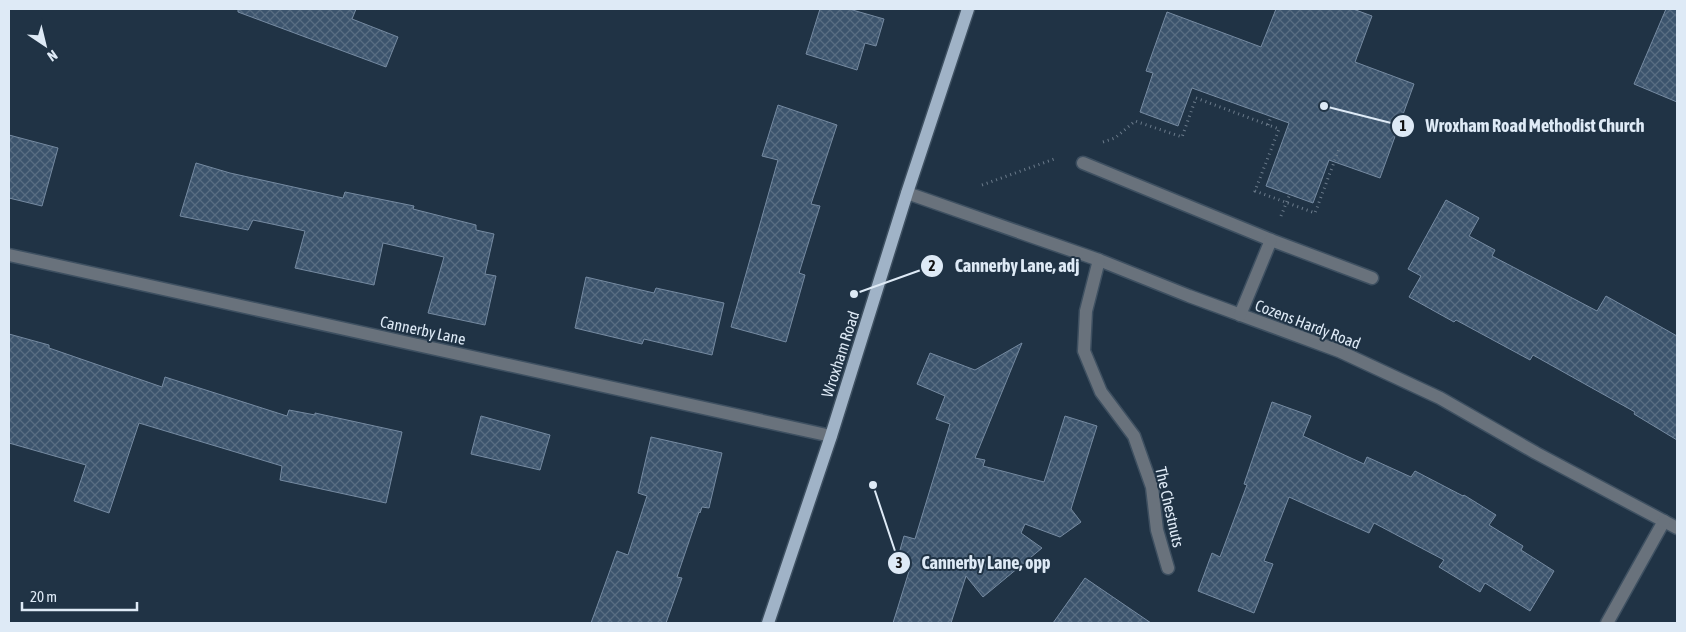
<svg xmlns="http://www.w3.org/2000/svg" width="1686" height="632" font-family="'Asap Condensed',sans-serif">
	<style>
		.building { fill: url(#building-cross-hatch); stroke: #758aa1 }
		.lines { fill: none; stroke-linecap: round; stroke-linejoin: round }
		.minor-casing { stroke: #3e5061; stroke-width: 15 }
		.major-casing { stroke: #3e5061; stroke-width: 15 }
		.path { stroke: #6b7b8b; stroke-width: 3; stroke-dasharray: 1 4; stroke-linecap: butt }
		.minor { stroke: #69727c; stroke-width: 12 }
		.major { stroke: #a0b3c7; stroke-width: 12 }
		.labels { text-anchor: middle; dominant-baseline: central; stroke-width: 4; stroke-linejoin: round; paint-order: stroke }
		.street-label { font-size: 16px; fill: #deeaf6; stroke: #203345 }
		.leader { fill: none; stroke: #deeaf6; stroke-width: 2 }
		.callout-dot { fill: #deeaf6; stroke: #203345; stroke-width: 2 }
		.mark-label { font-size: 15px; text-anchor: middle; font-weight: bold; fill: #111 }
		.callout-label { font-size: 18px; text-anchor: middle; font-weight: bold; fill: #deeaf6; stroke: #203345; stroke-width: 4; stroke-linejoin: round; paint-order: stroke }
	</style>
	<defs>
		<pattern id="building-cross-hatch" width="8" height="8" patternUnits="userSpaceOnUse" patternTransform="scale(1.25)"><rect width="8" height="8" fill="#3c546d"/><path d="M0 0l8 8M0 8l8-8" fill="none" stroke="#586d82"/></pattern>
	</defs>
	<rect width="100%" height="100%" fill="#203345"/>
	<g class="building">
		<polygon points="238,9 356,9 352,19 398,37 386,67 238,12"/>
		<polygon points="820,9 849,9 884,19 876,46 865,43 857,70 806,54"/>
		<polygon points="1276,9 1353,9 1372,16 1355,62 1414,84 1380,178 1329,160 1313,203 1266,186 1289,123 1192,88 1178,126 1140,112 1153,73 1146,71 1167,12 1261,47"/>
		<polygon points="1666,9 1677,9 1677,102 1634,84"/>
		<polygon points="778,105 837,125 811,204 820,206 799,273 805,275 786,342 731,327 778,160 762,156"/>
		<polygon points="9,135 58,148 42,206 9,198"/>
		<polygon points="196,163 230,173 343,198 345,192 414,206 413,209 476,225 476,230 494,234 485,274 496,276 485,325 428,313 444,257 383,243 374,285 295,268 305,231 253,220 248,230 180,216"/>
		<polygon points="1446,200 1479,218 1469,236 1495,250 1492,256 1597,311 1606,296 1677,336 1677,440 1634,414 1635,412 1533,355 1530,360 1456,320 1454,322 1409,297 1421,276 1408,269"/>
		<polygon points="586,277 654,293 656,288 724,303 712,355 644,339 642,344 575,328"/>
		<polygon points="9,334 49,345 49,348 162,387 165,377 287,416 289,410 315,415 315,413 402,432 386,503 280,480 282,466 139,423 109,513 74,501 86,465 9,443"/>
		<polygon points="1022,343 975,458 985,460 983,466 1044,482 1065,416 1097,426 1071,509 1081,522 1060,537 1025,524 1021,533 1042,548 983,597 966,576 951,623 893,623 910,568 896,564 904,536 915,539 950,424 936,419 945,396 917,384 930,353 975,370"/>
		<polygon points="1272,402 1311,416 1303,436 1364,464 1367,457 1411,477 1415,471 1463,496 1464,495 1496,515 1489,525 1523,546 1521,550 1554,571 1530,611 1485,583 1480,592 1439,567 1444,560 1374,523 1369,533 1289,497 1264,561 1273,564 1254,613 1198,591 1212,553 1220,557 1247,485 1244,484"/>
		<polygon points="481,416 550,435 540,470 471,454"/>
		<polygon points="651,437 722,453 709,508 702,507 700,513 699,512 677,577 682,578 666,623 591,623 617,551 628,555 647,496 638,493"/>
		<polygon points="1085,578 1151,623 1053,623"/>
	</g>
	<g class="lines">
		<defs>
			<g id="minor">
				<polyline points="1083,163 1271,240 1372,278"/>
				<polyline points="907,193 1099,260 1189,296 1339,351 1440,398 1536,453 1677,528"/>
				<polyline points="9,255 831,436"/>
				<polyline points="1099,260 1086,311 1084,351 1101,392 1134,436 1152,487 1157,530 1168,568"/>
				<polyline points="1240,315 1271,240"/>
				<polyline points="1607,623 1664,521"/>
			</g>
			<polyline id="major" points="768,623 831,436 907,193 968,9"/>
		</defs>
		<use href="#minor" class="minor-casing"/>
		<use href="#major" class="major-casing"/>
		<g class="path">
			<polyline points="1268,125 1271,117"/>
			<polyline points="1103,142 1115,138 1135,121 1182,137 1196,98 1279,129 1255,191 1315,213 1339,149"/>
			<polyline points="982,185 1057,158"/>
			<polyline points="1281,216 1290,194"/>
		</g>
		<use href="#minor" class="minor"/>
		<use href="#major" class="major"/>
	</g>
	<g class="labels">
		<g class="street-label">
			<text transform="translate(1308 324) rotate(21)">Cozens Hardy Road</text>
			<text transform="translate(423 330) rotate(12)">Cannerby Lane</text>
			<text transform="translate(840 354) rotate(-72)">Wroxham Road</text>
			<text transform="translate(1170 507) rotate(77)">The Chestnuts</text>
		</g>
	</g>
	<path class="leader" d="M1324 106L1403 126M854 294L932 266M873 485L899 563"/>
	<g class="callout-dot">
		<circle cx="1324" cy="106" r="5"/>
		<circle cx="854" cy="294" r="5"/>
		<circle cx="873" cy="485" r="5"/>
		<circle cx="1403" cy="126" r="12"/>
		<circle cx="932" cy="266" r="12"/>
		<circle cx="899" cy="563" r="12"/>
	</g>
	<g class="mark-label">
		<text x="1403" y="131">1</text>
		<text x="932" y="271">2</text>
		<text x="899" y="568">3</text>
	</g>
	<g class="callout-label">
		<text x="1535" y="132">Wroxham Road Methodist Church</text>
		<text x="1017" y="272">Cannerby Lane, adj</text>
		<text x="986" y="569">Cannerby Lane, opp</text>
	</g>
	<rect width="1686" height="632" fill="none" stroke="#deeaf6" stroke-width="20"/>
	<g transform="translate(45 45) rotate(145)" stroke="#203345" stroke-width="4" paint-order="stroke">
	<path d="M0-4L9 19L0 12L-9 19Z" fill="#deeaf6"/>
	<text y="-8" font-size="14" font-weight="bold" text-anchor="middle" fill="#deeaf6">N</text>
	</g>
	<path d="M22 602v8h115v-8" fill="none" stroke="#deeaf6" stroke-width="2.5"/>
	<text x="30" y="602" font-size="15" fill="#deeaf6" stroke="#203345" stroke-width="4" paint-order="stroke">20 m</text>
</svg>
